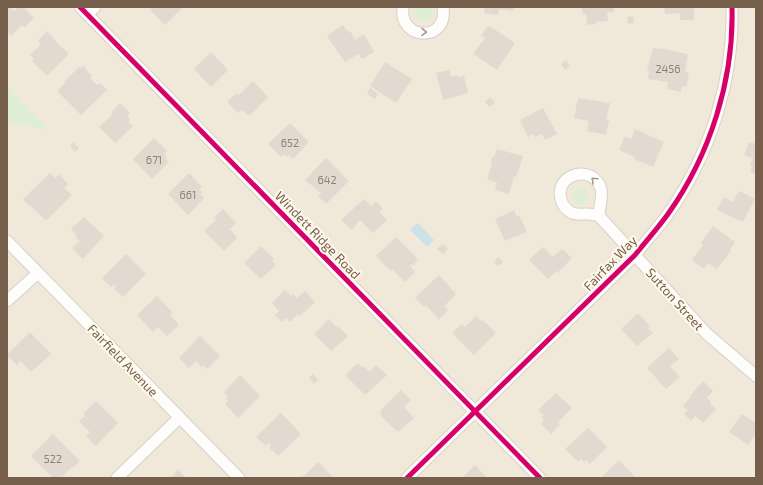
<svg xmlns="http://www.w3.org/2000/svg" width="763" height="485" font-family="'Exo 2',sans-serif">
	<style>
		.residential { fill: #f0e8d9 }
		.green { fill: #e1eed7 }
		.water { fill: #cde2e8 }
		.building { fill: #e2dad1 }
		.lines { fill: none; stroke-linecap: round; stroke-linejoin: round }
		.minor-casing { stroke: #d6d1ca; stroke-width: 13 }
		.minor { stroke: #fefdfc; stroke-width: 11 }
		.cycleway-casing { stroke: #fffaed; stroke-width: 8 }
		.cycleway { stroke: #d6006c; stroke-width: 5 }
		.oneway { stroke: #a69789 }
		.labels { text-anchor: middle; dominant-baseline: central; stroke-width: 4; stroke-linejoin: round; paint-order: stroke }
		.number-label { font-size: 11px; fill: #938170 }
		.street-label { font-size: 13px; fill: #76604b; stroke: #fffaed }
	</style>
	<rect width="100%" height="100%" fill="#f7f4ec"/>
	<rect class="residential" x="7" y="7" width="749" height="471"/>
	<g class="green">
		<path d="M416,7h15c3,6 0,11 -6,14 -8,-1 -12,-6 -9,-14z"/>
		<polygon points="7,87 51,131 7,121"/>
		<circle cx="580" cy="196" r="8"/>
	</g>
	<polygon class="water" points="418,223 434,240 427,247 410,230"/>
	<g class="building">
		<polygon points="7,7 9,8 10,7 14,11 18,7 23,7 34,18 25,27 22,25 11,36 7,32"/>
		<polygon points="153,7 182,7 182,8 165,25 150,10"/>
		<polygon points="485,7 514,7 514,11 499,9 498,15 484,13"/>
		<polygon points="582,7 614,7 614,12 607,12 608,21 596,22 596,24 587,25 586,14 583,15"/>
		<polygon points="664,7 694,7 694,20 680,20 680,13 665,14"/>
		<polygon points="633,16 634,23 628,24 627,17"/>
		<polygon points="343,25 348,32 350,31 355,40 364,34 374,52 362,59 358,54 345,62 327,36"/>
		<polygon points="488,26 491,28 491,27 515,43 497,70 473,54 485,38 481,36"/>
		<polygon points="47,31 62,48 63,48 69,54 47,76 32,61 34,59 30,55 41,44 38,41"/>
		<polygon points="653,48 659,49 659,48 688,54 685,72 689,73 686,87 682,86 681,92 667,89 668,82 648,79 649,71 647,70"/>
		<polygon points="211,52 228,70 211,87 194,69"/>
		<polygon points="566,60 570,66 565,70 561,64"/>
		<polygon points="385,62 412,79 396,103 370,86"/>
		<polygon points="83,66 92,76 90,78 96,84 98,85 100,83 107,90 81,115 57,91 65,83 64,82 79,67 81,68"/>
		<polygon points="449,70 451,77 457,75 458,77 464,76 468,93 443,100 436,73"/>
		<polygon points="253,81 268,97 251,115 250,114 248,115 241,110 238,113 227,102 237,93 239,95"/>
		<polygon points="370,88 378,94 375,99 367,94"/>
		<polygon points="490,97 495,103 490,107 485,102"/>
		<polygon points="578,98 610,103 606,119 609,120 606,135 587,131 589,121 574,118"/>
		<polygon points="120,103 130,113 127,117 130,120 128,121 133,126 115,143 99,127 113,114 111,113"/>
		<polygon points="543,108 557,134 545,140 542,134 535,137 533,134 528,137 520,120"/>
		<polygon points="290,123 309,142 293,159 289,155 287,157 284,154 281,157 268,144"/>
		<polygon points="635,129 664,142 653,167 634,159 635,157 619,150 625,136 631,139"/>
		<polygon points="154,138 167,151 164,153 167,156 165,158 169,162 152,179 133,159"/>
		<polygon points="73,142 79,148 75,152 70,146"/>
		<polygon points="749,142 756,144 756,174 750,172 752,167 750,166 753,158 744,155"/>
		<polygon points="497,149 523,156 516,177 514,176 509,194 495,190 497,182 490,181 491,180 487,179 492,164 491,163 492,157 494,157"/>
		<polygon points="326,158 349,181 326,204 318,196 321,193 305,180"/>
		<polygon points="50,173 55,178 59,174 68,184 64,188 72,195 46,221 30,205 29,206 23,199"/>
		<polygon points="189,173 202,187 199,190 202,192 200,194 204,198 188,215 168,194"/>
		<polygon points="739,191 755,199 743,222 717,210 724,197 732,202"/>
		<polygon points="364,199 371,206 376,201 383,209 379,212 387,220 373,233 360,220 352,230 341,220"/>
		<polygon points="223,209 236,223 230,229 237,238 224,251 204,231 216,220 214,218"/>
		<polygon points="514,210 517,217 519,215 527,232 505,241 495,219"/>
		<polygon points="84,217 104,236 83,259 72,248 80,241 75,236 76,234 71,229"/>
		<polygon points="713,226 735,242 730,250 731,251 717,269 708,263 704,269 692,260 703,245 701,243"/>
		<polygon points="396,237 418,259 414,263 416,264 414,266 412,264 410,266 415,272 405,282 392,269 391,271 376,256"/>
		<polygon points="443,244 448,249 443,254 437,249"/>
		<polygon points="261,246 274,259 272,261 276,265 261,279 244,263"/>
		<polygon points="543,247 553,257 562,249 572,258 557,273 556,271 552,276 551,275 548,279 529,260"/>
		<polygon points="126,254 146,274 123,297 114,288 116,286 114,284 111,287 102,278"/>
		<polygon points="498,257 503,262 498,266 494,262"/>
		<polygon points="439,275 456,294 444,306 448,310 439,320 426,305 424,307 415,298"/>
		<polygon points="285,290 291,296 293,294 297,298 305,291 315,302 300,316 298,314 290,322 286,318 282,322 275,315 279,311 272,303"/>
		<polygon points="157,296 172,312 170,315 179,325 167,336 158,327 153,332 137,315"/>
		<polygon points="638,313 650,326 648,328 653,333 637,346 621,329"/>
		<polygon points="476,316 481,321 483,320 496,333 474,355 452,333 462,324 465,327"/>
		<polygon points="329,319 337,328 338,326 348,336 331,351 314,334"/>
		<polygon points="30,332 51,354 31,372 21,361 17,365 7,355"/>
		<polygon points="200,336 220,356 207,369 203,365 201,367 196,361 189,368 179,358"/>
		<polygon points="669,348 679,359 670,366 680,377 666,389 647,368"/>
		<polygon points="358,363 363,368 364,366 369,372 376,365 387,375 365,395 345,375"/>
		<polygon points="313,374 318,380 314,384 309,378"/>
		<polygon points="240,375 260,396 238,418 225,404 228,401 226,399 228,397 224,392"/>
		<polygon points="703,381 713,391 707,398 711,402 710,404 716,409 703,423 695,416 691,421 684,414 688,410 683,406 686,402 691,397 690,396"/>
		<polygon points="401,390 411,400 404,407 414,418 398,432 385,420 380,414 381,413 380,411"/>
		<polygon points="556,393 572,408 558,422 560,424 551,434 541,424 544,420 541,417 544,415 538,410"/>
		<polygon points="96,401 118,423 96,446 86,436 90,432 79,421 85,416 83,414"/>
		<polygon points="281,413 301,434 278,456 269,447 271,445 269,443 266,446 256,437"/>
		<polygon points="742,414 756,423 756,434 748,445 729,432"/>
		<polygon points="588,428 607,447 590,464 586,460 584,462 581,459 578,462 565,449"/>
		<polygon points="53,434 80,461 73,468 72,467 61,478 53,478 31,456"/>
		<polygon points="619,460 636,478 601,478"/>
		<polygon points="318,462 334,478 300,478 306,474"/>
		<polygon points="475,465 487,478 462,478"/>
		<polygon points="178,469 183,475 187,478 171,478"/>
	</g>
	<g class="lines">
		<defs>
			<g id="minor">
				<polyline points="80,7 540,478"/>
				<path d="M403,7c-5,34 46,36 40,0"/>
				<polyline points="87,14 95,7"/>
				<path d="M599,216c-4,-1 -8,-2 -12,-2 -5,0 -9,1 -15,-1 -5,-3 -10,-8 -11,-14 -7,-25 32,-36 40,-10 2,8 -2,18 -2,27l108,118 49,42"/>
				<polyline points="7,241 239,478"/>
				<polyline points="7,301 38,273"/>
				<polyline points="117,478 179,418"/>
				<path d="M407,478l228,-223c11,-14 23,-27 33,-41 42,-59 66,-134 64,-207"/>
			</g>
		</defs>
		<use href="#minor" class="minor-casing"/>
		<use href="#minor" class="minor"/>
		<defs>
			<g id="cycleway">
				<polyline points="80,7 540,478"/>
				<path d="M407,478l228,-223c11,-14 23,-27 33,-41 42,-59 66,-134 64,-207"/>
			</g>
		</defs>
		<use href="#cycleway" class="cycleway-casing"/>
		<use href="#cycleway" class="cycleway"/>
	</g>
	<defs><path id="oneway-chevron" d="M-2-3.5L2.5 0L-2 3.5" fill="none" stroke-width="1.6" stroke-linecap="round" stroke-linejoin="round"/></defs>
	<g class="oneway">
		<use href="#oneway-chevron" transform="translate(424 32) rotate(1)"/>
		<use href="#oneway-chevron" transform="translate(594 180) rotate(-137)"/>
	</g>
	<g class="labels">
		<g class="number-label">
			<text x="668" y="68">2456</text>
			<text x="290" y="142">652</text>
			<text x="154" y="159">671</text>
			<text x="327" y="179">642</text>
			<text x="188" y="194">661</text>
			<text x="53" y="458">522</text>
		</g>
		<g class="street-label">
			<text transform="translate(318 235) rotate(46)">Windett Ridge Road</text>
			<text transform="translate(610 263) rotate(-46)">Fairfax Way</text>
			<text transform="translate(675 299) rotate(48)">Sutton Street</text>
			<text transform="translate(123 360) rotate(46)">Fairfield Avenue</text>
		</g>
	</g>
	<rect width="763" height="485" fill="none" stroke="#76604b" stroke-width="16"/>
</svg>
